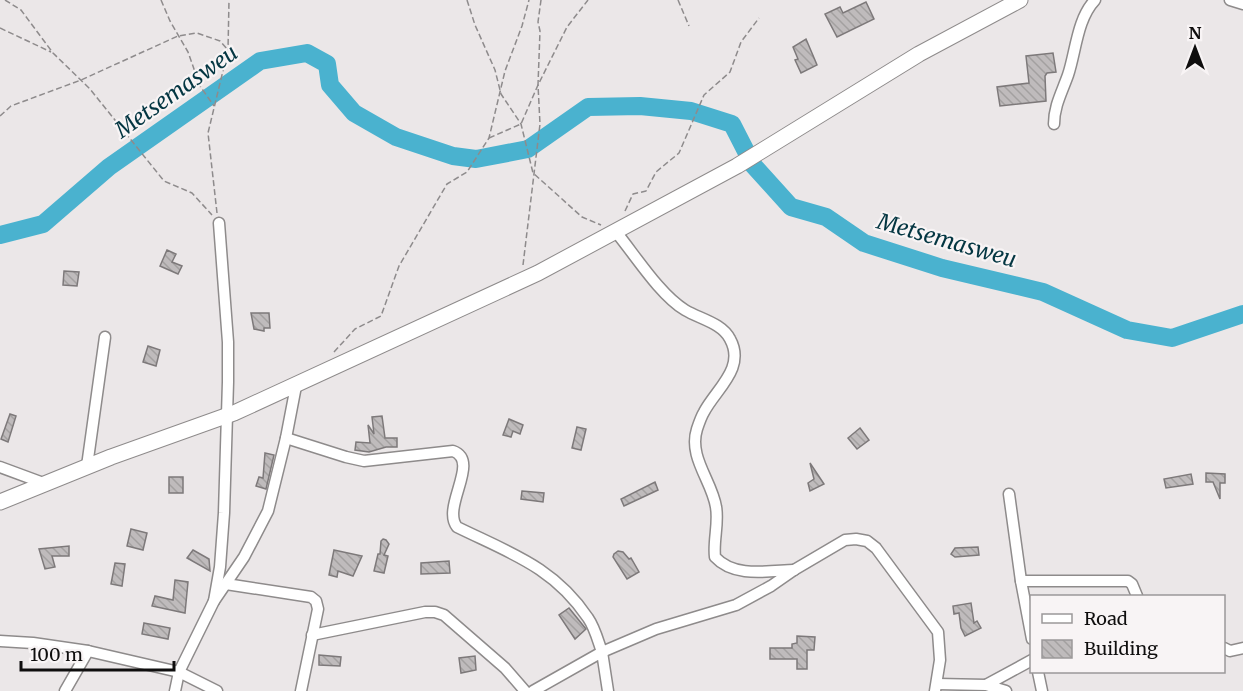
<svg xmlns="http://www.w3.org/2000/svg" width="1243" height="691" font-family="Merriweather,serif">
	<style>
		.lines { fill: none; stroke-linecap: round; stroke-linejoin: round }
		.river { stroke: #4ab2cf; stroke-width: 18 }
		.building { fill: url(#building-back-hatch); stroke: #7d797a; stroke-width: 1.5 }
		.street-casing { stroke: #8e8b8b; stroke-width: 13 }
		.secondary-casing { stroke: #8e8b8b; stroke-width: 17 }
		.path { stroke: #8e8b8c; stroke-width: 1.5; stroke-dasharray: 6 3; stroke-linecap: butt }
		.street { stroke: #fff; stroke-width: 10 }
		.secondary { stroke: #fff; stroke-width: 15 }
		.labels { text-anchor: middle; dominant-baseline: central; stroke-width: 4.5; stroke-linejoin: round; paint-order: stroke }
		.water-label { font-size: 22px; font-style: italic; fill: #043642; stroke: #f8f4f5 }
	</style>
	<defs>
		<pattern id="building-back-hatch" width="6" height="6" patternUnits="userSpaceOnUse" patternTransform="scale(1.5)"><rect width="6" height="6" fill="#bfbbbc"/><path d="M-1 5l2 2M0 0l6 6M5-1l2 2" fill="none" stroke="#a3a0a0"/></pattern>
	</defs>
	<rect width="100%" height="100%" fill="#ebe7e8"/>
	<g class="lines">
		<polyline class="river" points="0,235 43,224 109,167 260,61 307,53 327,64 330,85 354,113 396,137 453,156 476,159 528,149 588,107 640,106 691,111 732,124 753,165 791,207 826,217 864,243 942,268 1043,292 1127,330 1172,338 1243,314"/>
	</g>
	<g class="building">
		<polygon points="866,2 874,19 837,37 825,14 840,7 843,13"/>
		<polygon points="806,39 817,65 801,73 795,60 798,59 793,47"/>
		<polygon points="1053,53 1056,72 1047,73 1045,76 1046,101 1000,106 997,87 1029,83 1026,56"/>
		<polygon points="167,250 176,254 172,262 182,266 178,274 160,266"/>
		<polygon points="64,271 79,272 77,286 63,285"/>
		<polygon points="251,313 269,313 270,328 264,328 264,331 254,329"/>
		<polygon points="148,346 160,350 156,366 143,362"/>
		<polygon points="10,414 16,416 8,442 1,439"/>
		<polygon points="382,416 385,438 397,438 397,447 386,447 369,452 355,450 356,442 370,443 368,425 374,434 372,417"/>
		<polygon points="509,419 523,425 520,434 513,431 511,437 503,435"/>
		<polygon points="577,427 586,429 581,450 572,448"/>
		<polygon points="860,428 869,440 857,449 848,438"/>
		<polygon points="265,453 274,455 266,489 256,486 259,477 263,478"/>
		<polygon points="810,463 824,484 810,491 808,483 814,479"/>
		<polygon points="1206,473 1225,474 1225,483 1220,483 1220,499 1213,482 1206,482"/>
		<polygon points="1191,474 1193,484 1166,488 1164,479"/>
		<rect x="169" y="477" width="14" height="16"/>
		<polygon points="655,482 658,490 624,506 621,499"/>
		<polygon points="522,491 544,493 543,502 521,499"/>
		<polygon points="131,529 147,533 143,550 127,546"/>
		<polygon points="383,539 386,540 389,544 384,555 388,556 384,573 374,571 378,554 380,554 381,541"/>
		<polygon points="69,546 69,556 52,556 55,567 45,569 39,549"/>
		<polygon points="978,547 979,555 955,557 951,554 955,548"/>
		<polygon points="193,550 209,559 210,571 187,558"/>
		<polygon points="334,550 362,556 353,576 338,571 337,577 329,575"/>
		<polygon points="618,551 623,552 629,559 631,558 639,572 627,579 613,557 614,554"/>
		<polygon points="449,561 450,573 421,574 421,563"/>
		<polygon points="115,563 125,564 122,586 111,584"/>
		<polygon points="175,580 188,582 185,613 152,606 155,596 173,600"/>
		<polygon points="971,603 974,623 977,621 981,628 965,636 961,628 959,613 954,614 953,606"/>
		<polygon points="569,608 586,629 575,639 559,615"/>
		<polygon points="144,623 170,628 168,639 142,634"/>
		<polygon points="797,636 815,637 814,650 807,650 807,669 797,669 797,659 770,659 770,648 792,648 792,644 797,643"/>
		<polygon points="319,655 341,657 340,666 319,665"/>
		<polygon points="475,656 476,670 461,673 459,658"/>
	</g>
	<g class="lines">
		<defs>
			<g id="street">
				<polyline points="1230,0 1243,4"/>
				<path d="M1054,124c0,-18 8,-32 14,-49 8,-24 9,-56 27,-75"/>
				<path d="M616,232c19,23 44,63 69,78 15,9 37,13 45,29 16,29 -14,50 -26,73 -3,5 -5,11 -7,17 -9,28 15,52 19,78 3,16 -3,34 -1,50 19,21 53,14 79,13"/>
				<path d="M286,438l60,19 18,4 89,-10c28,10 -12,56 4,76 53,26 97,40 131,91 7,10 10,23 14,34l54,-23 80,-24 35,-19 23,-16 51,-30 11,-1 11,2 9,7 62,84 2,28 -5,31"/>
				<polyline points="87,466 105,337"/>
				<polyline points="0,467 46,484"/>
				<polyline points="1009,494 1021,581 1032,639"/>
				<polyline points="1021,581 1128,581 1132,584 1137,596"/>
				<polyline points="226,584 311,597 316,601 318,609 301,691"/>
				<polyline points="214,601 220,567 224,513 228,382 228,342 219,223"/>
				<polyline points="312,635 425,612 435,612 444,615 505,668 525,691"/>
				<polyline points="0,641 33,643 88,651 179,672 217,691"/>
				<polyline points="1224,648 1230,651 1243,648"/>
				<polyline points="1038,672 1042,691"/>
				<polyline points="937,684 986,685"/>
				<polyline points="65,691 88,651"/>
				<polyline points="175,691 179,672 214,601 244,557 268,511 286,438 296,386"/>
				<polyline points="533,691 602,652 608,691"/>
				<polyline points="1006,691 986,685 1032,660"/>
			</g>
			<polyline id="secondary" points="0,502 111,457 234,413 538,273 737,166 919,54 1020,0"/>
		</defs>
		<use href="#street" class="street-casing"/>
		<use href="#secondary" class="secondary-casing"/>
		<g class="path">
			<polyline points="5,0 21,10 53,53 90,89 164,181 192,193 212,215"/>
			<polyline points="161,0 170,21 188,52 200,86 214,106"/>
			<polyline points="467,0 475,25 495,70 501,94 521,124 533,173 582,217 601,225"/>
			<polyline points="678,0 689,26"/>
			<polyline points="0,28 51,52"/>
			<polyline points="0,116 11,106 81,80 178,36 197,33 220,41 228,50"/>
			<polyline points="489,138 521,124 538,85 567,27 588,0"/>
			<polyline points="625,211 633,194 646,191 656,172 679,153 704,95 730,72 741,42 759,18"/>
			<polyline points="217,213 208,133 228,50 229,0"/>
			<polyline points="523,265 540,124 538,85 540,31 538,22 541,0"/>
			<polyline points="334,352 355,329 381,316 399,266 447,184 467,172 489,138 505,71 522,26 529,0"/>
		</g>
		<use href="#street" class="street"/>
		<use href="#secondary" class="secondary"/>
	</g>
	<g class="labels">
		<g class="water-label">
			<text transform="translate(176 91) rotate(-35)">Metsemasweu</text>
			<text transform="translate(947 240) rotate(16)">Metsemasweu</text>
		</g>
	</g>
	<rect x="1030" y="595" width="195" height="78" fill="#f8f4f5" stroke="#9b9899" stroke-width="1.5"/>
	<rect x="1042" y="614" width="30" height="9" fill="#ffffff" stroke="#9b9899" stroke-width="1.5"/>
	<text x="1084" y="625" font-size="18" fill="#0f0e0e">Road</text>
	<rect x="1042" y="640" width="30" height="18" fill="url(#building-back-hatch)" stroke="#9b9899" stroke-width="1.5"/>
	<text x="1084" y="655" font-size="18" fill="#0f0e0e">Building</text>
	<g transform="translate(1195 48)" stroke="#f8f4f5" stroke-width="4.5" paint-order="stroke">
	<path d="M0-4.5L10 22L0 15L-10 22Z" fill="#0f0e0e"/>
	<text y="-9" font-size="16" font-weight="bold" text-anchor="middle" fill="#0f0e0e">N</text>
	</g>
	<path d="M21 661v9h153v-9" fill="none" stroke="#0f0e0e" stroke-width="3"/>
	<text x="30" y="661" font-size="18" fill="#0f0e0e" stroke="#f8f4f5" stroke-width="4.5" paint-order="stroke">100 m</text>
</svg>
